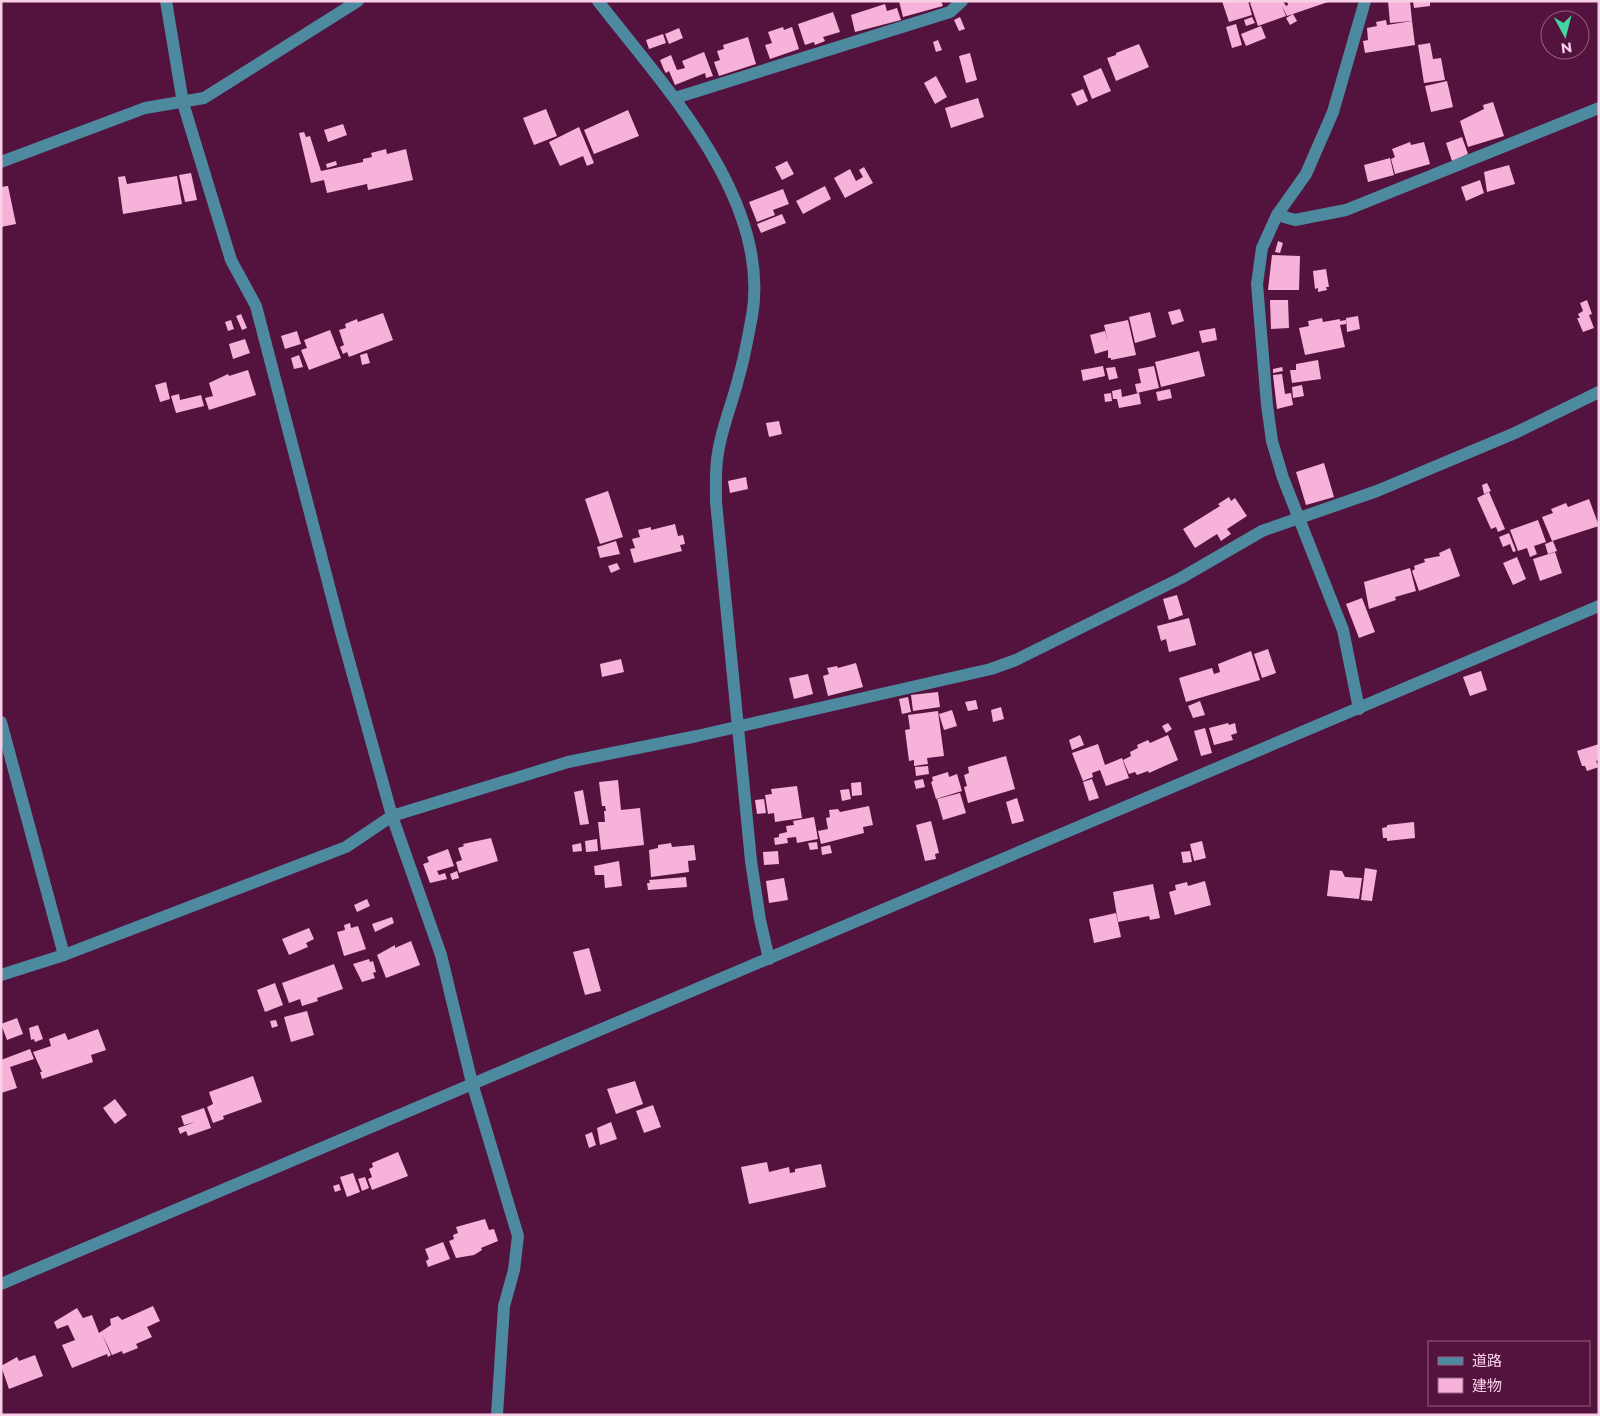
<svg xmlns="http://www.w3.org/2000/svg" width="1600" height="1416" font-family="Montserrat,'Noto Sans JP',sans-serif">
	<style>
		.building { fill: #f7b2d9 }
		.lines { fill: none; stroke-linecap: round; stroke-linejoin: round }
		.minor { stroke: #4d899f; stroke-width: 12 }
	</style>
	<rect width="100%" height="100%" fill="#54123e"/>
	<g class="building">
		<polygon points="899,1 941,1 943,6 903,17"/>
		<polygon points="1222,1 1248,1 1252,15 1229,22"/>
		<polygon points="1254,1 1283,1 1286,6 1288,5 1287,1 1328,2 1287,16 1282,6 1286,16 1258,26 1250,3"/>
		<polygon points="1388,1 1410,1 1412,21 1390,23"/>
		<polygon points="1413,1 1430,1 1430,6 1414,8"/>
		<polygon points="885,4 887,11 897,8 901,20 855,32 851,15"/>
		<polygon points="833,12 840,32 823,37 825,41 815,45 814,42 805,45 798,24"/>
		<polygon points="1293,14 1297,21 1290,25 1286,18"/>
		<polygon points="960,17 965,29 959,31 954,20"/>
		<polygon points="1252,17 1255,23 1246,26 1244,20"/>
		<polygon points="1386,20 1387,25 1412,21 1415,45 1365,53 1363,41 1368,40 1367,28 1377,26 1376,22"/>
		<polygon points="1236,24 1242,45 1232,48 1226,27"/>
		<polygon points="1261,26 1266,38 1246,46 1241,34"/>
		<polygon points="783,27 784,30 792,27 799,49 770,59 765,45 772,43 768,32"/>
		<polygon points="679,28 683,38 669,44 665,34"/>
		<polygon points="663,34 666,43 649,49 646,40"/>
		<polygon points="748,37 756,64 719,76 714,62 720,60 717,51 724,49 723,45"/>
		<polygon points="938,40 942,50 936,52 933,42"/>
		<polygon points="1430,43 1433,59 1441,58 1445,80 1424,83 1418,45"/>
		<polygon points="1139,44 1149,67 1116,81 1107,58 1116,55 1116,53"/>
		<polygon points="704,52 713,76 706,78 705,73 675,85 669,71 666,73 664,70 660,60 671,55 677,70 685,68 682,61"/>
		<polygon points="970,53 977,80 966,83 959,56"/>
		<polygon points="1101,68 1111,91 1092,99 1083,76"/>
		<polygon points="936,76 947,97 935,104 924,83"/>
		<polygon points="1447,81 1453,107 1431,112 1425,86"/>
		<polygon points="1083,89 1088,101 1077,106 1071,94"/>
		<polygon points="978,98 984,117 951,128 945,108"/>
		<polygon points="1493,102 1504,136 1468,147 1460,121 1484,109 1483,105"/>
		<polygon points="546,109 557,136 534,145 523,118"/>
		<polygon points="628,110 639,136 594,154 584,130"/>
		<polygon points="343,124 347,135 328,142 324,130"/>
		<polygon points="579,127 594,163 587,166 583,156 560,166 549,142"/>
		<polygon points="304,132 306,137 310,136 321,171 363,162 363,159 372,157 371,153 386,149 387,154 406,149 413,180 368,190 367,184 327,193 324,180 311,183 299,133"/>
		<polygon points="1462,137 1468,154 1452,161 1446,143"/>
		<polygon points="1410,142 1411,145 1424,142 1430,164 1395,174 1391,159 1395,157 1392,149"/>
		<polygon points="1390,158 1394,175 1368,182 1364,165"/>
		<polygon points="336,161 337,165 327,168 326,164"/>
		<polygon points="787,161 794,174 782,180 775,167"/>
		<polygon points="1509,165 1515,184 1487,192 1484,172"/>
		<polygon points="864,167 873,183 845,198 834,178 850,169 856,181 863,177 859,170"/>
		<polygon points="191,173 197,200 185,202 179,175"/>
		<polygon points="125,176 127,184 177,176 182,204 123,214 118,177"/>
		<polygon points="1480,180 1484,193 1466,201 1461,187"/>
		<polygon points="8,186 16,224 1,227 1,187"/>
		<polygon points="825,186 831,199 803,214 796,201"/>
		<polygon points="783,189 789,204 773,210 775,215 757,222 749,202"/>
		<polygon points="782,214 786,223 761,233 757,224"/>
		<polygon points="1278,241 1283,243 1280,253 1275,252"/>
		<polygon points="1272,255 1300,256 1299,290 1268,290"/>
		<polygon points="1326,269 1329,287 1326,287 1327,290 1318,292 1318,288 1315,289 1313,271"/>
		<polygon points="1270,300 1288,300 1289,328 1271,329"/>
		<polygon points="1587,300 1592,314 1589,315 1594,328 1583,332 1577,318 1580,318 1578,314 1583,311 1580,303"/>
		<polygon points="1180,309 1184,321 1172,325 1168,312"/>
		<polygon points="1150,312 1156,337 1135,343 1129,317"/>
		<polygon points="383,313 393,340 349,357 347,352 343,354 340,347 344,345 339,330 346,328 345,324 357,319 358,322"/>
		<polygon points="241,314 247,328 242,330 236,316"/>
		<polygon points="1358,316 1360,329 1347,332 1346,318"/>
		<polygon points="1322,318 1323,322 1340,319 1340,321 1346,320 1346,324 1340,325 1345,347 1305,355 1299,328 1309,326 1308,321"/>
		<polygon points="231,320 234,329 228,331 225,322"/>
		<polygon points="1128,320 1136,355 1111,360 1111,358 1108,358 1108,350 1095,354 1090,335 1105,331 1108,342 1104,325"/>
		<polygon points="1215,328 1217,340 1202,343 1199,331"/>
		<polygon points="330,330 341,358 309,370 301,350 307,348 304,340"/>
		<polygon points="297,331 301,344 285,349 281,336"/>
		<polygon points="245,339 250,353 233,359 229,344"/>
		<polygon points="1199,351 1205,376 1161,387 1155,362"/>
		<polygon points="367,353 370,363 362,365 360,355"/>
		<polygon points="299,355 303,367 294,369 291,358"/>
		<polygon points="1318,360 1321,379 1292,383 1290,370 1296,370 1296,364"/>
		<polygon points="1103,366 1105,376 1083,381 1081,370"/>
		<polygon points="1154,366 1159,388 1137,393 1135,384 1141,383 1138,369"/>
		<polygon points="1115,367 1118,378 1109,380 1106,368"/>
		<polygon points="1282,367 1283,371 1273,373 1273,369"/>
		<polygon points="248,370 256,395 209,410 205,398 213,396 209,383 228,374 229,376"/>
		<polygon points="1282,374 1285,394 1291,393 1293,405 1277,409 1273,375"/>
		<polygon points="166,382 170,399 160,402 155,385"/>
		<polygon points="1302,385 1304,396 1293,398 1292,387"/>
		<polygon points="1121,389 1122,397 1139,393 1141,404 1119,408 1117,399 1113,399 1112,391"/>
		<polygon points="1170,389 1172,398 1158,401 1156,392"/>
		<polygon points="1111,393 1112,401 1105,402 1104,394"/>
		<polygon points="179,394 180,400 201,395 204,406 176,413 171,396"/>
		<polygon points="779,421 782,434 769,437 766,423"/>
		<polygon points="1324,463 1334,497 1306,505 1296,472"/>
		<polygon points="746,477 748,489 730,493 728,481"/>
		<polygon points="1487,483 1491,491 1484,494 1482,485"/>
		<polygon points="608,491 623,537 600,544 585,499"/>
		<polygon points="1489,492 1505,529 1498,532 1496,527 1491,529 1477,498"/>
		<polygon points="1229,497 1231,501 1235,498 1247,516 1227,529 1231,534 1221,541 1217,534 1195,548 1183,529 1220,506 1218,504"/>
		<polygon points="1589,499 1599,526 1552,541 1542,517 1553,513 1551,509 1566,503 1568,507"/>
		<polygon points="1538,520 1546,542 1534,546 1537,554 1530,557 1527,548 1518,551 1510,530"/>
		<polygon points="675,524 678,536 683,535 685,544 680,545 682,551 634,563 630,549 635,548 632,539 640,537 638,530 651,527 651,530"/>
		<polygon points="1509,533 1516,551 1513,552 1510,544 1503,547 1499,537"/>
		<polygon points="616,541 620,554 600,558 597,547"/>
		<polygon points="1553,541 1557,551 1548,554 1545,544"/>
		<polygon points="1450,548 1460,576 1419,591 1412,571 1415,569 1414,566 1425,562 1424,559 1440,556 1439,553"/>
		<polygon points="1555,552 1562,573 1540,581 1533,559"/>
		<polygon points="1517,557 1526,579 1513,585 1503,563"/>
		<polygon points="617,563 620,569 611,573 608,566"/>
		<polygon points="1410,568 1416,591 1395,597 1396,600 1369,609 1364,582"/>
		<polygon points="1177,595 1183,615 1169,620 1163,599"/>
		<polygon points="1362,598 1375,632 1359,638 1346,604"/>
		<polygon points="1189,618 1196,645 1169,652 1166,639 1161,641 1157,626"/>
		<polygon points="1268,649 1276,673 1262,678 1254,654"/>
		<polygon points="1251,651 1260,680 1186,702 1179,678 1212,668 1214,674 1220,672 1218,664"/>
		<polygon points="621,659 624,672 602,677 600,664"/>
		<polygon points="856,663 863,687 828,696 823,676 829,674 827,668 837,666 838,668"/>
		<polygon points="1481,671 1487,690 1470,696 1463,677"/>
		<polygon points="808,674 813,694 794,699 789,678"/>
		<polygon points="938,692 940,707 913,711 911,695"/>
		<polygon points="908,697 911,712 902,714 899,699"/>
		<polygon points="976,700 978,709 968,711 965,702"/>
		<polygon points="1200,701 1205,715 1193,718 1188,706"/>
		<polygon points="1001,707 1004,719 993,722 991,710"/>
		<polygon points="952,710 957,726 944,730 939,714"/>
		<polygon points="938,711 944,756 927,758 928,764 914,766 914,760 909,761 905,730 910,729 908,715"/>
		<polygon points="1168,723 1172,729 1166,733 1162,726"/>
		<polygon points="1228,723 1229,725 1235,723 1237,733 1231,735 1233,740 1214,745 1209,728"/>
		<polygon points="1205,728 1212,753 1201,756 1194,731"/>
		<polygon points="1080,735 1084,745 1072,750 1069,740"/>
		<polygon points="1168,735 1178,760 1149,773 1148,771 1137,775 1135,772 1129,774 1123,760 1131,756 1130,752 1138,748 1137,745 1148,740 1150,743"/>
		<polygon points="1098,744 1105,765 1122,758 1129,778 1106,786 1100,770 1092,773 1093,777 1083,781 1072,753"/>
		<polygon points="1599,744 1599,760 1596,761 1599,767 1587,771 1585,766 1582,766 1577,751"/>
		<polygon points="1006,756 1015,789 968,803 964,787 967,786 964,775 969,773 968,767"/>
		<polygon points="928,766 929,774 916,776 915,767"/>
		<polygon points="948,772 949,777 957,774 962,791 936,799 931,782 933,781 932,777"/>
		<polygon points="923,779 925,787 916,789 914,781"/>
		<polygon points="1092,779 1099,798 1089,801 1083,782"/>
		<polygon points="618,780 621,810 640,808 644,845 601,850 598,822 605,822 604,811 606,811 605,806 602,806 599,782"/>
		<polygon points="861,782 862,795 852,796 851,783"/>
		<polygon points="797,786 802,818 775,822 774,813 768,814 765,795 772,794 771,789"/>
		<polygon points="849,789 851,799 842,801 840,790"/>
		<polygon points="583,790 589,824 580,825 574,792"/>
		<polygon points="960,793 966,813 943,820 937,799"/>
		<polygon points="1017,798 1024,821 1012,824 1006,802"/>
		<polygon points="764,799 766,813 757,814 755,800"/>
		<polygon points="869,806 873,825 863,827 864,833 821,844 818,831 828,829 826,818 830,817 829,810 838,809 840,812"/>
		<polygon points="814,817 818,839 797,843 796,837 787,838 788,843 775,845 774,838 779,837 779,834 787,832 786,826 794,825 793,821"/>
		<polygon points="931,821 939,853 935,854 936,859 925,861 916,825"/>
		<polygon points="1414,822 1415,838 1387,841 1387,838 1383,838 1382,828 1387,827 1387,825"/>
		<polygon points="491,838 498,861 459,873 456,862 462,860 458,848 464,846 463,844"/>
		<polygon points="597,839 598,851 586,852 585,841"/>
		<polygon points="1202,841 1206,858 1194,861 1190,844"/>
		<polygon points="817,842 818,849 810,850 808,843"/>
		<polygon points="581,843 582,851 573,852 572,845"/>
		<polygon points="671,843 672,847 694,845 696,860 688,861 689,872 651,877 649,850 658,848 658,845"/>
		<polygon points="830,845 832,853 822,855 821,847"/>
		<polygon points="448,849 454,866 437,871 439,875 445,873 447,879 430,883 423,864 429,862 427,857"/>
		<polygon points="778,851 779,864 764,865 763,852"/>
		<polygon points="1190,851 1192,862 1183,863 1181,852"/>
		<polygon points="619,861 622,886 605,888 604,875 595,875 594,866"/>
		<polygon points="1365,868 1377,870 1372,901 1361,900"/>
		<polygon points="1330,870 1342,871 1345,877 1362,878 1359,899 1327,896"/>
		<polygon points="457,871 459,878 452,880 450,874"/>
		<polygon points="686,877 687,887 648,890 647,883 650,883 649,880"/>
		<polygon points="784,878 788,900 769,903 766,881"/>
		<polygon points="1205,881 1211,905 1175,915 1169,892 1176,890 1175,885 1187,882 1188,886"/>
		<polygon points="1153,884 1160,918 1150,920 1149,916 1118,922 1113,892"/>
		<polygon points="367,899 370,906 357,912 354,905"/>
		<polygon points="1116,913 1121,937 1094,943 1089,919"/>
		<polygon points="392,917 394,923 375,932 372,924"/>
		<polygon points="350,923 351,928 358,926 366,949 344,956 337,932 345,930 344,925"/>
		<polygon points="309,928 314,939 306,943 308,947 289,955 282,939"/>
		<polygon points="411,941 420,965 386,978 377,955 395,945 395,948"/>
		<polygon points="589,948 601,991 585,995 573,952"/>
		<polygon points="369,959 370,962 373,961 376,972 373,973 375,978 362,982 353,964"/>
		<polygon points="334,964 343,989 317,998 318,1001 302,1006 300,999 289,1003 282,983"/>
		<polygon points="275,983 283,1005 265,1012 257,990"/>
		<polygon points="307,1011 314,1035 291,1042 284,1017"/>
		<polygon points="17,1018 23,1034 7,1040 1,1024"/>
		<polygon points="276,1020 278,1026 272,1028 270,1021"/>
		<polygon points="38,1025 43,1039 35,1042 34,1039 31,1040 29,1028"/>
		<polygon points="98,1029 106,1050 91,1055 93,1062 42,1079 40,1072 42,1072 33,1052 51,1046 49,1039 65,1033 68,1040"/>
		<polygon points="30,1049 34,1059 10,1067 17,1088 1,1093 1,1060"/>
		<polygon points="253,1076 262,1102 223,1116 224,1119 213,1123 207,1107 213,1104 209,1092"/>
		<polygon points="635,1081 643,1104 616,1114 607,1089"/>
		<polygon points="115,1099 127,1115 115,1124 103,1108"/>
		<polygon points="653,1105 661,1127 644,1133 636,1111"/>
		<polygon points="204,1108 211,1128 188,1136 186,1131 180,1134 178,1128 195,1122 184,1125 181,1116"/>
		<polygon points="611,1122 617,1139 600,1145 597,1128"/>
		<polygon points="592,1132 596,1145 589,1148 585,1135"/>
		<polygon points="398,1152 408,1176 372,1190 368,1179 372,1177 369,1169 373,1167 372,1163"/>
		<polygon points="767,1162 769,1172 789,1167 790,1173 795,1172 795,1169 821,1164 826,1187 749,1204 741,1167"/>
		<polygon points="353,1173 360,1192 347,1197 340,1177"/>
		<polygon points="365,1177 369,1188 362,1191 358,1179"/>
		<polygon points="339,1184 341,1190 335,1192 333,1186"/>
		<polygon points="485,1219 489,1230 494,1229 498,1241 481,1248 482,1250 474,1255 456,1258 449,1241 454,1239 453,1235 458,1233 456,1227"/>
		<polygon points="443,1242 450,1259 428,1267 426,1261 429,1259 425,1249"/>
		<polygon points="153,1306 160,1321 147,1327 152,1337 136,1344 138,1348 123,1354 122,1351 112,1355 102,1334 111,1355 108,1357 107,1354 72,1368 62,1345 75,1340 68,1325 57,1329 54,1322 77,1308 83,1318 92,1315 99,1333 111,1325 110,1319 118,1316 122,1320"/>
		<polygon points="35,1355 43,1376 9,1389 1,1366 17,1357 19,1361"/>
	</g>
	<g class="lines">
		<g class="minor">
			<polyline points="166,1 183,103 231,260 256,306 341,632 392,816 441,955 472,1083 518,1236 514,1270 504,1306 497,1415"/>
			<path d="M598,1c66,85 174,199 154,315 -4,20 -7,40 -13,60 -6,26 -17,50 -21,77 -3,16 -2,33 -2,49l35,359 9,59 9,39"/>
			<polyline points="675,98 950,12 962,1"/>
			<polyline points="1,162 145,108 204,98 358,1"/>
			<polyline points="1277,215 1295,220 1346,210 1599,108"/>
			<polyline points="1359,709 1343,630 1283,478 1272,441 1267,405 1257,284 1262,248 1277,215 1306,174 1333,112 1365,1"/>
			<polyline points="1,722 64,955"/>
			<polyline points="1,975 64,955 346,847 392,816 568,762 697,736 991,669 1016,660 1181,578 1262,531 1377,491 1515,433 1599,392"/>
			<polyline points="1,1284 1599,606"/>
		</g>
	</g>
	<rect width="1600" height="1416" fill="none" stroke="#f9cfe6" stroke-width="5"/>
	<rect x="1428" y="1341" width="162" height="65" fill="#54123e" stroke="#965e81"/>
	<rect x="1438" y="1357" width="25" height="8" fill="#4d899f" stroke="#965e81"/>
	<text x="1472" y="1366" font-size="15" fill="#f9cfe6">道路</text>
	<rect x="1438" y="1378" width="25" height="15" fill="#f7b2d9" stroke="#965e81"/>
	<text x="1472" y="1391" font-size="15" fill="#f9cfe6">建物</text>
	<g transform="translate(1565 35) rotate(173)"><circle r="24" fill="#54123e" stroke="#965e81"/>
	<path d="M0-4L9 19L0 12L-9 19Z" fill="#45d49f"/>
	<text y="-8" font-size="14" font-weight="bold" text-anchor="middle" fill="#f9cfe6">N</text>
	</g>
</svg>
